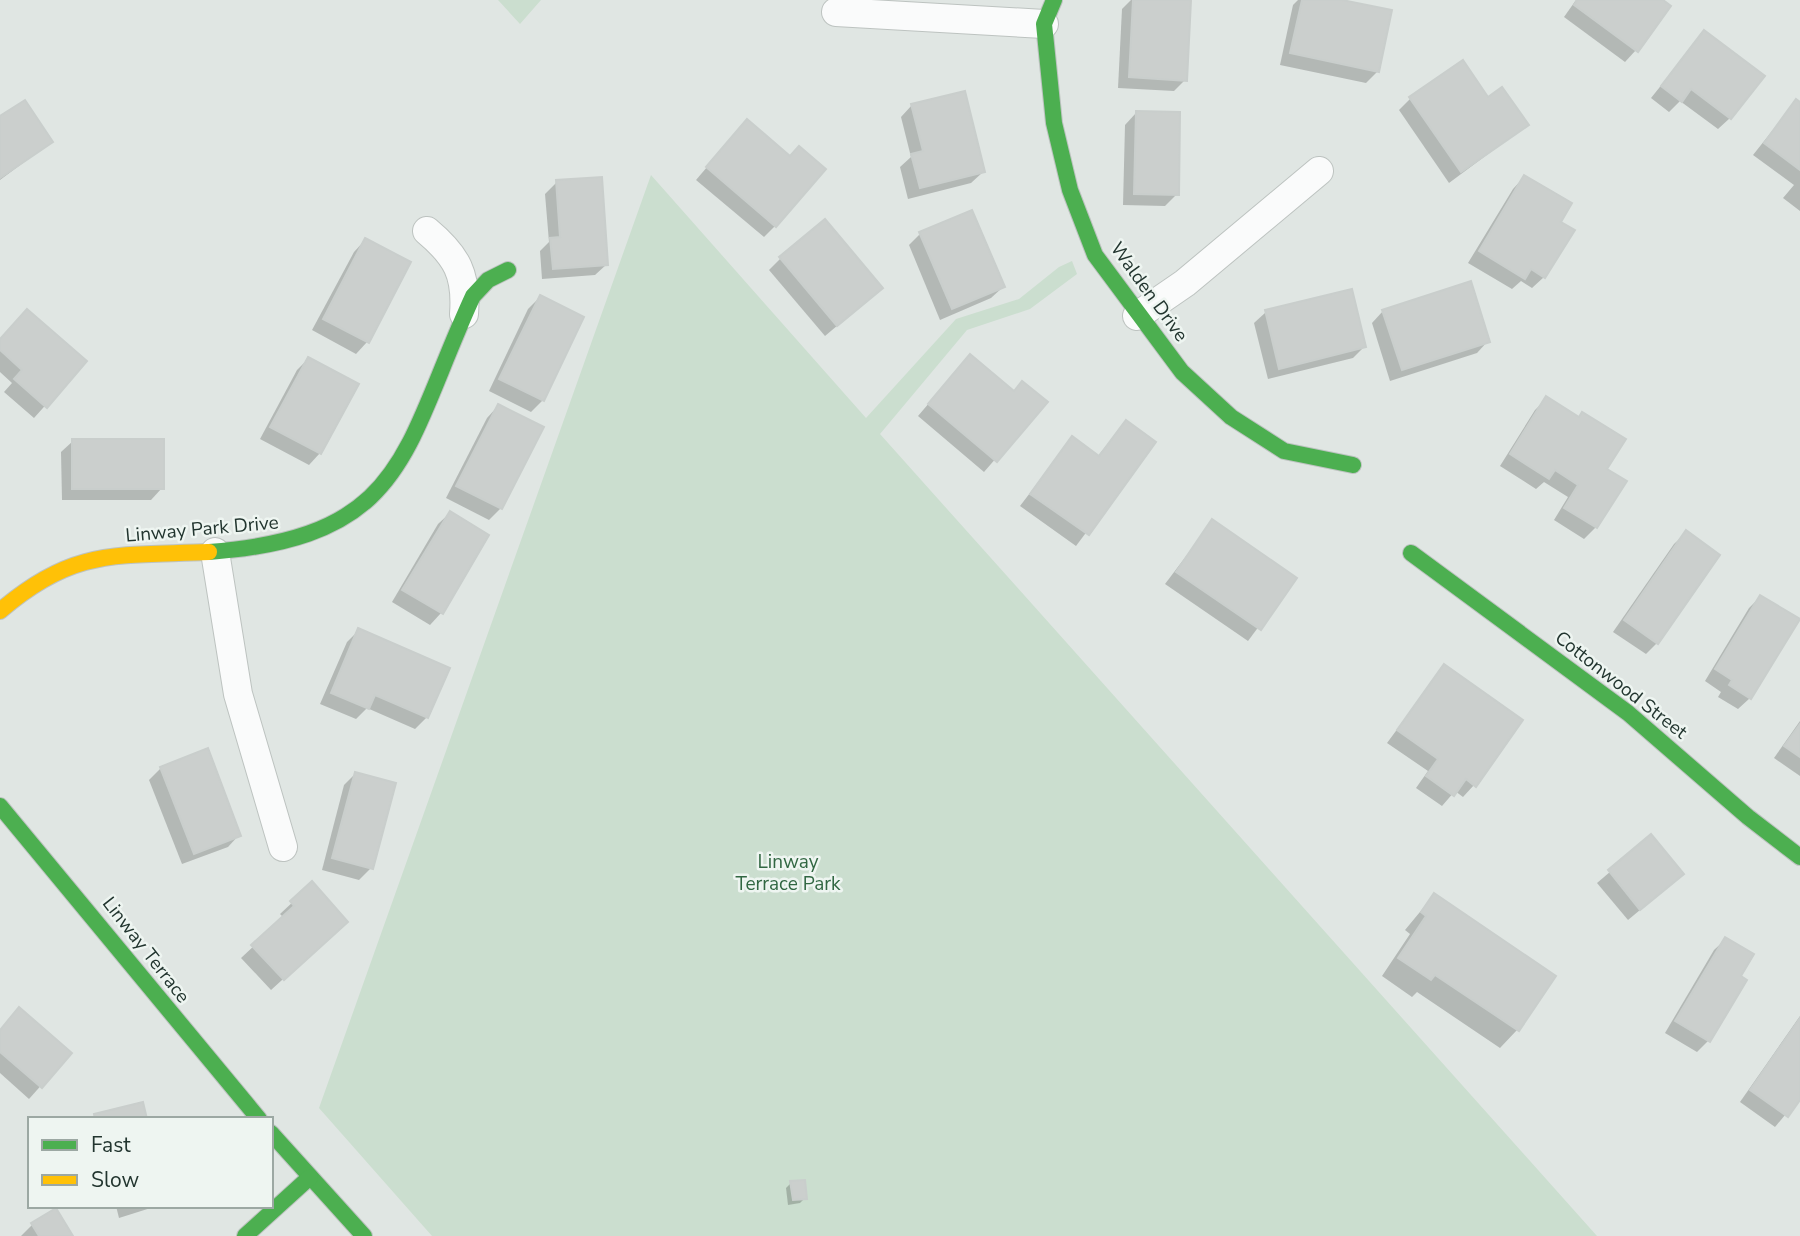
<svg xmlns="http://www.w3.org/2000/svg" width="1800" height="1236" font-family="'Nunito Sans',sans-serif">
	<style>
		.green { fill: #cbdecf }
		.shadow { fill: #0003 }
		.building { fill: #cbcfcd; stroke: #c9cecc; stroke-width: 2 }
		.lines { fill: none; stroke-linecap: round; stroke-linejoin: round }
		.street-casing { stroke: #bdc3c0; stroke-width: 30 }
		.fast-casing { stroke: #bdc3c0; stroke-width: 18 }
		.slow-casing { stroke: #bdc3c0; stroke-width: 18 }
		.street { stroke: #fafbfb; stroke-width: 28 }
		.fast { stroke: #4caf50; stroke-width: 16 }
		.slow { stroke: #ffc107; stroke-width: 16 }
		.labels { text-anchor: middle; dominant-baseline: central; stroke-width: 5; stroke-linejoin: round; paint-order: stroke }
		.street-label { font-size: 19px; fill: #22352f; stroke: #eef5f1 }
		.park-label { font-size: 19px; fill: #316742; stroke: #eef5f1 }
	</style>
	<rect width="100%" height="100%" fill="#e0e6e3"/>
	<g class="green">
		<polygon points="498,0 541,0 520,24"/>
		<polygon points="651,175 866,418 956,319 1019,299 1059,267 1072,261 1077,274 1030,309 967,330 880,434 1597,1236 432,1236 319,1108"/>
	</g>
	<g class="shadow">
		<polygon points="1131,0 1180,0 1185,80 1174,91 1118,88 1122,9"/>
		<polygon points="1298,0 1334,0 1378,71 1366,83 1280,65 1293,5"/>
		<polygon points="1576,0 1660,0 1636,50 1625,62 1564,17"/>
		<polygon points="1704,32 1730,118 1718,129 1680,101 1669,112 1651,98"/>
		<polygon points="1410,99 1488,99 1527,125 1449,183 1399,110"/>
		<polygon points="1796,101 1800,104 1800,211 1783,198 1794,185 1753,155"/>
		<polygon points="912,105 983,172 971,183 908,199 900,167 911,157 901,117"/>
		<polygon points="1136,113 1177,194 1165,206 1123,205 1125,125"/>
		<polygon points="0,119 51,142 0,180"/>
		<polygon points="736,133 789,158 775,226 764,237 696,180"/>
		<polygon points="1524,177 1559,222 1544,277 1532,288 1521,281 1512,289 1468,263 1513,189"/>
		<polygon points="557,182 607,264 595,275 542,279 540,251 549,242 545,194"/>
		<polygon points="920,234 1003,287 991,298 940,320 909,245"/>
		<polygon points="365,240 367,342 356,354 312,330 354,252"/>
		<polygon points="781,258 869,299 825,336 769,270"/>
		<polygon points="540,297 543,400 531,412 489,391 528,309"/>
		<polygon points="1383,311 1488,341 1477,353 1390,381 1372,323"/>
		<polygon points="1266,312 1364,347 1353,358 1268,379 1254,323"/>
		<polygon points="0,340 85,361 34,418 4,392 12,383 0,372"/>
		<polygon points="308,359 320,453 309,465 260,439 297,370"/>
		<polygon points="959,368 1013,392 1045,402 984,472 918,416"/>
		<polygon points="1546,399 1604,470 1596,527 1584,539 1554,520 1568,497 1544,482 1536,489 1500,466 1535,410"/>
		<polygon points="498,406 541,428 501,508 489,520 446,498 487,418"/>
		<polygon points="1126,422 1154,442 1076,546 1020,506 1072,438 1097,457"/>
		<polygon points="73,441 162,488 151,500 62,500 61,452"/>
		<polygon points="450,513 487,535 441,613 430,625 392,602 438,524"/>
		<polygon points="1212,522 1295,578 1248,641 1165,584"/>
		<polygon points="1686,533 1657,643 1646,654 1613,632 1674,544"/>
		<polygon points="1760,597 1750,698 1738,709 1718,697 1721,692 1705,681 1749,608"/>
		<polygon points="359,630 427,717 415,729 367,708 356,719 320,704 347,642"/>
		<polygon points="1444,666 1474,785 1463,797 1455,791 1442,806 1416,788 1428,771 1387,743"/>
		<polygon points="1800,721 1800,776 1774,758"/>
		<polygon points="161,768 239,835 228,847 182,864 149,780"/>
		<polygon points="355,774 371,868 359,880 322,870 344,785"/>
		<polygon points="1651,837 1670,885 1628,920 1597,883"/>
		<polygon points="312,884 334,933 271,990 241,958 284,918 280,914"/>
		<polygon points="1434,895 1554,976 1517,1030 1500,1048 1417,992 1412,997 1382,976 1410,934 1405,930"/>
		<polygon points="1726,939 1709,1040 1697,1052 1665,1033 1714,950"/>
		<polygon points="1800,1016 1800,1097 1775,1127 1740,1102"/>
		<polygon points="0,1030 70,1053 29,1099 0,1073"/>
		<polygon points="791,1183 805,1198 800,1203 788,1205 786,1188"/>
		<polygon points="116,1206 157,1206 119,1218"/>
		<polygon points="32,1225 71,1236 21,1236"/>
	</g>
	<g class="building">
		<polygon points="1133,0 1191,0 1187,81 1129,77"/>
		<polygon points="1302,0 1342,0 1392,10 1379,72 1290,53"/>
		<polygon points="1577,0 1663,0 1671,6 1638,52 1574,5"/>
		<polygon points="1704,30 1765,76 1731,119 1691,89 1682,102 1661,86"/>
		<polygon points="1463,60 1488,97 1502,87 1529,125 1461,172 1409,97"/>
		<polygon points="965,91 985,172 920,188 911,154 923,151 911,104"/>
		<polygon points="1796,99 1800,102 1800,170 1764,143"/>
		<polygon points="25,100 53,142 0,178 0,116"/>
		<polygon points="1136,111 1180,112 1179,195 1134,194"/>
		<polygon points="747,119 790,156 799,146 826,169 776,227 706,167"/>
		<polygon points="1524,175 1572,203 1561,222 1575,230 1545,278 1531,269 1525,279 1479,251"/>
		<polygon points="602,177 608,265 553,269 550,238 560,237 556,180"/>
		<polygon points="972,210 1005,287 952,309 919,232"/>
		<polygon points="825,219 883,288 837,326 779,257"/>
		<polygon points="365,238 411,262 369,343 323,319"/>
		<polygon points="1471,281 1490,342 1402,370 1382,310"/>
		<polygon points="1352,289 1366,347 1279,369 1265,310"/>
		<polygon points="540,295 584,317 544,401 499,379"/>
		<polygon points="27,309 87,361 47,408 14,379 22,370 0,350 0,339"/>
		<polygon points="970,354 1014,391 1022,381 1048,402 997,462 928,404"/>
		<polygon points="308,357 359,384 321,454 270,427"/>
		<polygon points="1546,396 1579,417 1582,412 1626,439 1607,469 1627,481 1597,528 1564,508 1578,485 1555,470 1549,479 1510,454"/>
		<polygon points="498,404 544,427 502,509 456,486"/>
		<polygon points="1126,420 1156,442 1089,535 1030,494 1072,436 1099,456"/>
		<rect x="72" y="439" width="92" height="50"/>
		<polygon points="450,511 489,535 443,614 402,590"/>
		<polygon points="1212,519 1297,578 1261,630 1176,572"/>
		<polygon points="1686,530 1720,555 1658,644 1624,620"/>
		<polygon points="1760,595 1800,619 1751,699 1729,685 1732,680 1715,669"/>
		<polygon points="358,628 450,668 428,718 375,695 369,709 331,693"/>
		<polygon points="1444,664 1523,720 1476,787 1466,779 1454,796 1426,776 1438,759 1397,730"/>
		<polygon points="1800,724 1800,757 1784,746"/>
		<polygon points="208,748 241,836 194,854 160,767"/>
		<polygon points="355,772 396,783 373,869 332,858"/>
		<polygon points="1651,834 1684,874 1640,910 1608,870"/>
		<polygon points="312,881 348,922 284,980 251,945 294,906 290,901"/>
		<polygon points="1434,893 1556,976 1519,1031 1435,975 1431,980 1398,958 1426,916 1421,912"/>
		<polygon points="1725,937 1754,954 1741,976 1747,980 1710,1042 1675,1021"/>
		<polygon points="19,1007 72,1053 42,1088 0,1052 0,1030"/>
		<polygon points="1800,1018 1800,1100 1788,1117 1750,1090"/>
		<polygon points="143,1102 147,1119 95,1119 94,1114"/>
		<polygon points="805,1180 807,1199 793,1200 790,1181"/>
		<polygon points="56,1208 73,1236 39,1236 31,1223"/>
	</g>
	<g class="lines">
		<defs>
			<g id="street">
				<polyline points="836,12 1044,24"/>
				<path d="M427,231c30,25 40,44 37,83"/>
				<polyline points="1137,316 1185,283 1319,171"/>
				<polyline points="215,552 238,694 283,847"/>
			</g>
			<g id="fast">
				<polyline points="1054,0 1044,24 1054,123 1070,190 1095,255 1182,372 1231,417 1284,451 1353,465"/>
				<path d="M209,552c199,-15 193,-102 264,-256l15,-16 20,-10"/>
				<polyline points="1411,553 1628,713 1748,817 1800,857"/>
				<polyline points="0,806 259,1119"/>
				<polyline points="271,1133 364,1236"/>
				<polyline points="245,1236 310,1177"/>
			</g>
			<path id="slow" d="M0,611c74,-64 118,-55 209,-59"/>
		</defs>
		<use href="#street" class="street-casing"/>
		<use href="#fast" class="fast-casing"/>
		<use href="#slow" class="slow-casing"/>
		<use href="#street" class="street"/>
		<use href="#fast" class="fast"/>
		<use href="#slow" class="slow"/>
	</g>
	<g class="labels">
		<g class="street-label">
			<text transform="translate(1149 292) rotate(54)">Walden Drive</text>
			<text transform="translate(202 529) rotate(-5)">Linway Park Drive</text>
			<text transform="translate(1621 685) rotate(38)">Cottonwood Street</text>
			<text transform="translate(146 950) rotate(52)">Linway Terrace</text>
		</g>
		<g class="park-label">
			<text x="788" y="862">Linway<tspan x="788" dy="22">Terrace Park</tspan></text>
		</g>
	</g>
	<rect x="28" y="1117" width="245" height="91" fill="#eef5f1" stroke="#9ca8a3" stroke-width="2"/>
	<rect x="42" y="1140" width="35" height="10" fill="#4caf50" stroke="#9ca8a3" stroke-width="2"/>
	<text x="91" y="1152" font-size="21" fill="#22352f">Fast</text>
	<rect x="42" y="1175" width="35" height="10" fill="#ffc107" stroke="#9ca8a3" stroke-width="2"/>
	<text x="91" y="1187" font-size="21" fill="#22352f">Slow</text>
</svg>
